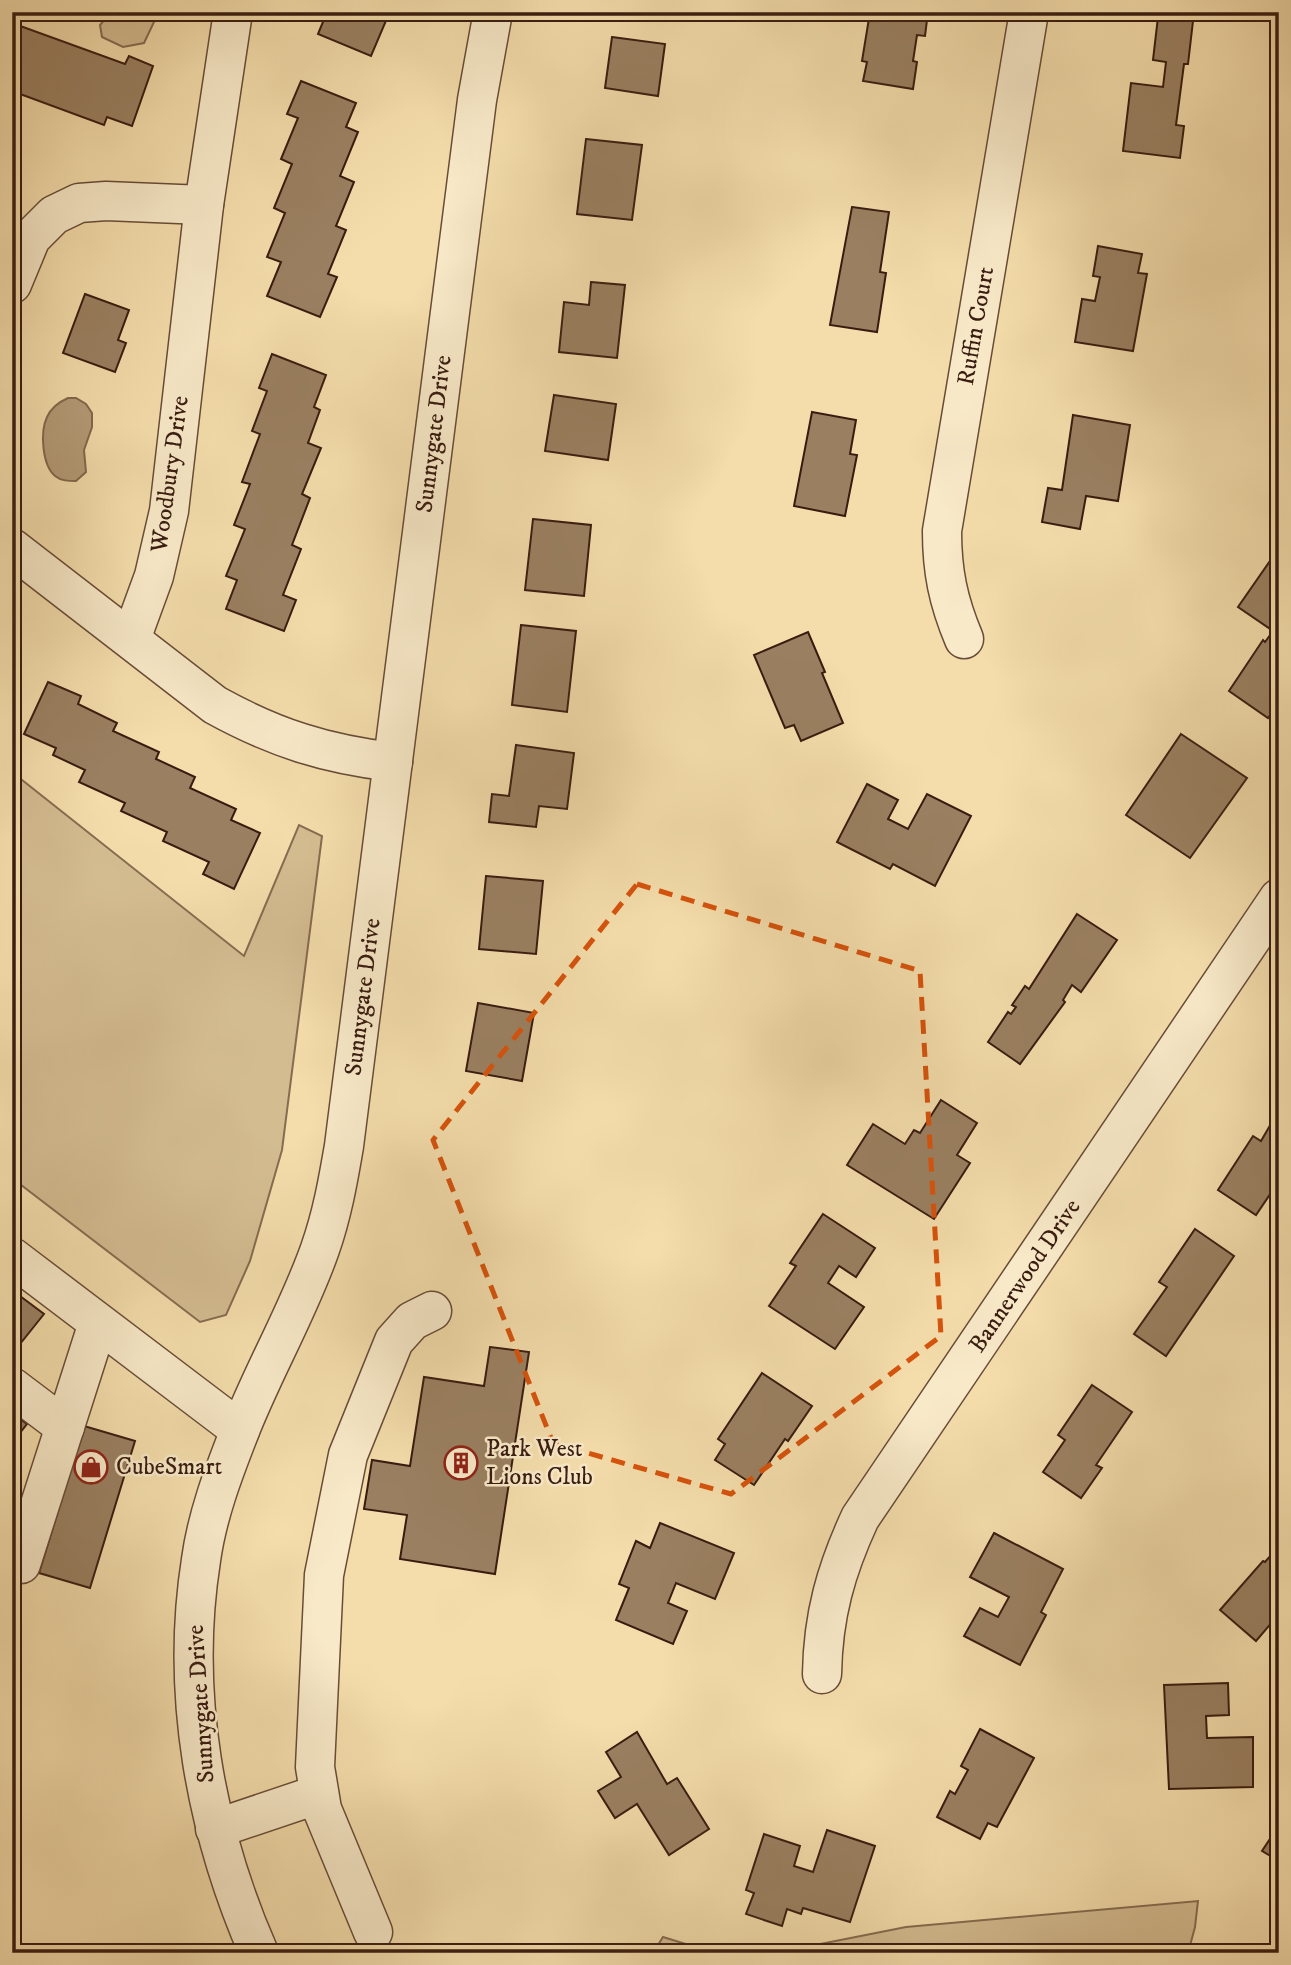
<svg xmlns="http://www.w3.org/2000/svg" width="1291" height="1965" font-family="'IM FELL DW Pica',serif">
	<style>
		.green { fill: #d4bc91; stroke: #866c51; stroke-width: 2 }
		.water { fill: #b49b77; stroke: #83684e; stroke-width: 2 }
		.building { fill: #9a8061; stroke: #391c11; stroke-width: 2 }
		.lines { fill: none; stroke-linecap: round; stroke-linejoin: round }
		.minor-casing { stroke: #684c38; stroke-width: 41 }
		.minor { stroke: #f8e9c8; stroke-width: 38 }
		.marked { fill: none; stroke: #d6530c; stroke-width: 5; stroke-dasharray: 14 9; stroke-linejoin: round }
		.labels { text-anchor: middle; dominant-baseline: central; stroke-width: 5; stroke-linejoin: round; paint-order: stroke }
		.street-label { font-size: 24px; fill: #391c11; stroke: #f8e9c8 }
		.poi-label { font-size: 24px; fill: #391c11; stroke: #f8e9c8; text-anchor: start }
	</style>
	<rect width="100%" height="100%" fill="#f4ddab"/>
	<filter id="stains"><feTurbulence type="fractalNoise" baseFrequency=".00286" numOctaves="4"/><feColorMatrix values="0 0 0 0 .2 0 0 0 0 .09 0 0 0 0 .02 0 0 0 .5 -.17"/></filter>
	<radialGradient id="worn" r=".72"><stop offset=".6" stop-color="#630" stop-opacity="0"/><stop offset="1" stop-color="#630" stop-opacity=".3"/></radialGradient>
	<g class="green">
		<polygon points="111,12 144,12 154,22 144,43 123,47 102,37 100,25"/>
		<polygon points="12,772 244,956 299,825 322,836 282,1150 250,1261 226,1315 200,1322 12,1178"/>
		<polygon points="1198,1901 1195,1927 1188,1953 775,1953 906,1927"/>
		<polygon points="663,1937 715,1953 653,1953"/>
	</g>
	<path class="water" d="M68,398h8l10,6 6,9v14l-8,23 2,22 -10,9c-7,0 -15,0 -21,-5 -13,-11 -15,-44 -8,-59 4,-9 12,-15 21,-19z"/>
	<g class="building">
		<polygon points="327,12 380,12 388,16 371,56 318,34"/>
		<polygon points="870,12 928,12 925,36 917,35 913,61 917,62 913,89 863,81 867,62 862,61"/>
		<polygon points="1158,17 1193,21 1188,64 1184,64 1176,125 1184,126 1180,158 1123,151 1131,83 1163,87 1166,62 1153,60"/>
		<polygon points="12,23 125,64 129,56 153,66 132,126 107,117 104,125 12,91"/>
		<polygon points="612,37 665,44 658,96 605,88"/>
		<polygon points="301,81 356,103 346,127 358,132 340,176 354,182 336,226 346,230 328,274 337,277 320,317 267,296 281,262 267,257 285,213 274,208 292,164 281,159 298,118 287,114"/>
		<polygon points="586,139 642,145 632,220 577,214"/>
		<polygon points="852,207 889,212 880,272 886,273 877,332 830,325"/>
		<polygon points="1098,246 1142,254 1138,273 1147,274 1133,351 1075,342 1082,299 1095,301 1100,277 1093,276"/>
		<polygon points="591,282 625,285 617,358 559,352 564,302 589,305"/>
		<polygon points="85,294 129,310 118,340 126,343 115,372 63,353"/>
		<polygon points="272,354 326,375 314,407 320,410 308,443 321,448 302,494 310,498 292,545 301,549 283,595 296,600 284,631 226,609 237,580 226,576 245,529 234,525 250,484 242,482 260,434 252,431 267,391 259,388"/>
		<polygon points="554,395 616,404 608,460 545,451"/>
		<polygon points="812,412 856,420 850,454 857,455 845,516 794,506"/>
		<polygon points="1073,415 1130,425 1118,501 1086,496 1080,529 1042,522 1048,488 1062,490"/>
		<polygon points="533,519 591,525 584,596 525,590"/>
		<polygon points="1270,561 1279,567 1279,703 1268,718 1229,691 1263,640 1265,642 1273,631 1238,607"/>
		<polygon points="521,625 576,631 567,712 512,705"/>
		<polygon points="808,632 825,672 822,673 843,723 801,741 794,725 785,728 754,655"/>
		<polygon points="48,682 81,696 78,704 117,723 113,731 159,752 156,759 195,777 190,788 236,809 231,820 260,833 234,889 203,874 209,862 163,841 167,832 121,811 125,803 79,782 85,770 53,755 56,748 24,734"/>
		<polygon points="1181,734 1247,778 1190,858 1126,815"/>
		<polygon points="516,745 574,753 567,809 539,806 536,827 489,822 492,794 509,796"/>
		<polygon points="867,784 898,800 888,819 908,829 927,794 971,816 935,886 893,864 890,869 837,842"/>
		<polygon points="486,876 543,881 536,954 479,949"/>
		<polygon points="1077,914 1117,940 1081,992 1072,985 1063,1000 1065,1002 1020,1064 988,1042 1008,1012 1011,1014 1016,1007 1012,1005 1025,986 1029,989"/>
		<polygon points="478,1003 534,1013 522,1081 466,1071"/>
		<polygon points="941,1100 977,1123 957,1155 970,1163 934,1219 847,1165 873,1124 905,1144 914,1130 920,1133"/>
		<polygon points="1279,1110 1279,1181 1256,1215 1218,1190 1253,1136 1261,1141"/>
		<polygon points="823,1214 875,1248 856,1277 839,1266 828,1283 864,1307 835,1349 769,1306 796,1266 790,1263"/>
		<polygon points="1195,1229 1234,1256 1166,1356 1134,1334 1167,1287 1159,1282"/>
		<polygon points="12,1290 44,1314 12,1354"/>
		<polygon points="490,1347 529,1352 495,1574 400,1559 407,1515 364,1509 372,1460 410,1466 424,1377 484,1386"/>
		<polygon points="762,1373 812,1406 788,1441 785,1439 754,1485 715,1460 725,1444 718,1439"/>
		<polygon points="1092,1385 1132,1412 1096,1465 1102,1468 1081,1498 1043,1472 1065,1440 1058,1435"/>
		<polygon points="12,1413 27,1424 12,1443"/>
		<polygon points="84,1426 135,1441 90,1588 39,1573"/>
		<polygon points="660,1523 734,1553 715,1599 676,1583 668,1603 687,1611 673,1644 616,1620 629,1588 619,1584 636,1541 650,1548"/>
		<polygon points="994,1533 1063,1569 1041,1612 1046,1615 1020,1665 964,1636 980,1608 998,1617 1009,1597 970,1577"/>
		<polygon points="1279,1546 1279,1614 1256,1641 1220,1610 1263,1561 1265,1562"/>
		<polygon points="1228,1683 1229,1715 1206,1716 1207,1738 1253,1737 1253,1787 1169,1789 1164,1685"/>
		<polygon points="980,1729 1034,1758 997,1827 988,1823 980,1839 937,1817 950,1791 955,1794 968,1770 961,1766"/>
		<polygon points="637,1732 667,1784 677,1778 709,1829 669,1855 637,1804 615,1818 598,1791 621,1777 606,1752"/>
		<polygon points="1279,1825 1279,1871 1274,1868 1279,1861 1262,1851"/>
		<polygon points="827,1830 875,1846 850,1922 803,1908 801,1914 787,1909 782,1926 746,1914 754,1893 746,1890 764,1834 800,1846 794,1866 813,1872"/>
	</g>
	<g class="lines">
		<defs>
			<g id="minor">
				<polyline points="12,284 31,238 54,215 79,203 106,201 204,205"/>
				<path d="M12,548l203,157c60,33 110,49 178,57"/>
				<polyline points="131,639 154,576 169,511 204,205 233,12"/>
				<path d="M964,639c-16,-38 -22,-68 -22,-108l87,-519"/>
				<polyline points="12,1257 240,1430"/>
				<polyline points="12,1387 65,1427"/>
				<polyline points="12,1563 21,1564 98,1323"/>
				<path d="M822,1674c1,-59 14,-104 38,-156l419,-620"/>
				<polyline points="215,1829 319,1794"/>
				<polyline points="373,1932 322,1809 315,1767 324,1575 348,1455 394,1341 412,1321 432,1311"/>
				<path d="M259,1953c-54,-123 -79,-260 -58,-393 6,-44 22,-86 38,-127 24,-62 59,-121 81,-184 12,-34 18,-68 24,-103l133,-1046 16,-88"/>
			</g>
		</defs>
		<use href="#minor" class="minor-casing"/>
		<use href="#minor" class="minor"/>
	</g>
	<path class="marked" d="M637,884l283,87 21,365 -210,158 -178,-51 -120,-303z"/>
	<defs>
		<symbol id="building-ring" viewBox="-11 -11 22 22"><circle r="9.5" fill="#f8e9c8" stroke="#8f2418" stroke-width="1.5"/><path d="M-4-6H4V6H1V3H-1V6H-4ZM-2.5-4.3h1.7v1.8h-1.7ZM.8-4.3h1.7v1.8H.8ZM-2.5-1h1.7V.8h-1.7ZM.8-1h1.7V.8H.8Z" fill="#8f2418"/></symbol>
		<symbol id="shop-ring" viewBox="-11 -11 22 22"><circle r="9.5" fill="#f8e9c8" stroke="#8f2418" stroke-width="1.5"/><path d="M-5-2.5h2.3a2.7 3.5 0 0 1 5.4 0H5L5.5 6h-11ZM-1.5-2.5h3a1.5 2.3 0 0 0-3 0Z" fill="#8f2418"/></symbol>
	</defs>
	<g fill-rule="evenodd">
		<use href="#building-ring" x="442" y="1444" width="38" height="38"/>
		<use href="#shop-ring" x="72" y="1448" width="38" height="38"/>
	</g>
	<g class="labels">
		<g class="street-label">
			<text transform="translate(976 326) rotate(-80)">Ruffin Court</text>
			<text transform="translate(434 434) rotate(-83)">Sunnygate Drive</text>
			<text transform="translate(170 474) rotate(-82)">Woodbury Drive</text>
			<text transform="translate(363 997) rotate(-83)">Sunnygate Drive</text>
			<text transform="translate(1025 1276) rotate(-56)">Bannerwood Drive</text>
			<text transform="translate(201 1704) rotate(-94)">Sunnygate Drive</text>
		</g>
		<g class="poi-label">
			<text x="486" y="1449">Park West<tspan x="486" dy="28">Lions Club</tspan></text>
			<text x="116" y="1467">CubeSmart</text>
		</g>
	</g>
	<rect width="1291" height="1965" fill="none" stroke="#f4ddab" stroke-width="42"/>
	<rect x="14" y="14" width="1263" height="1937" fill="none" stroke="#391c11" stroke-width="3.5"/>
	<rect x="21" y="21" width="1249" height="1923" fill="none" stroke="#391c11" stroke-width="2"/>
	<rect width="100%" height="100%" filter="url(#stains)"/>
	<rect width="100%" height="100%" fill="url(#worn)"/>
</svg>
